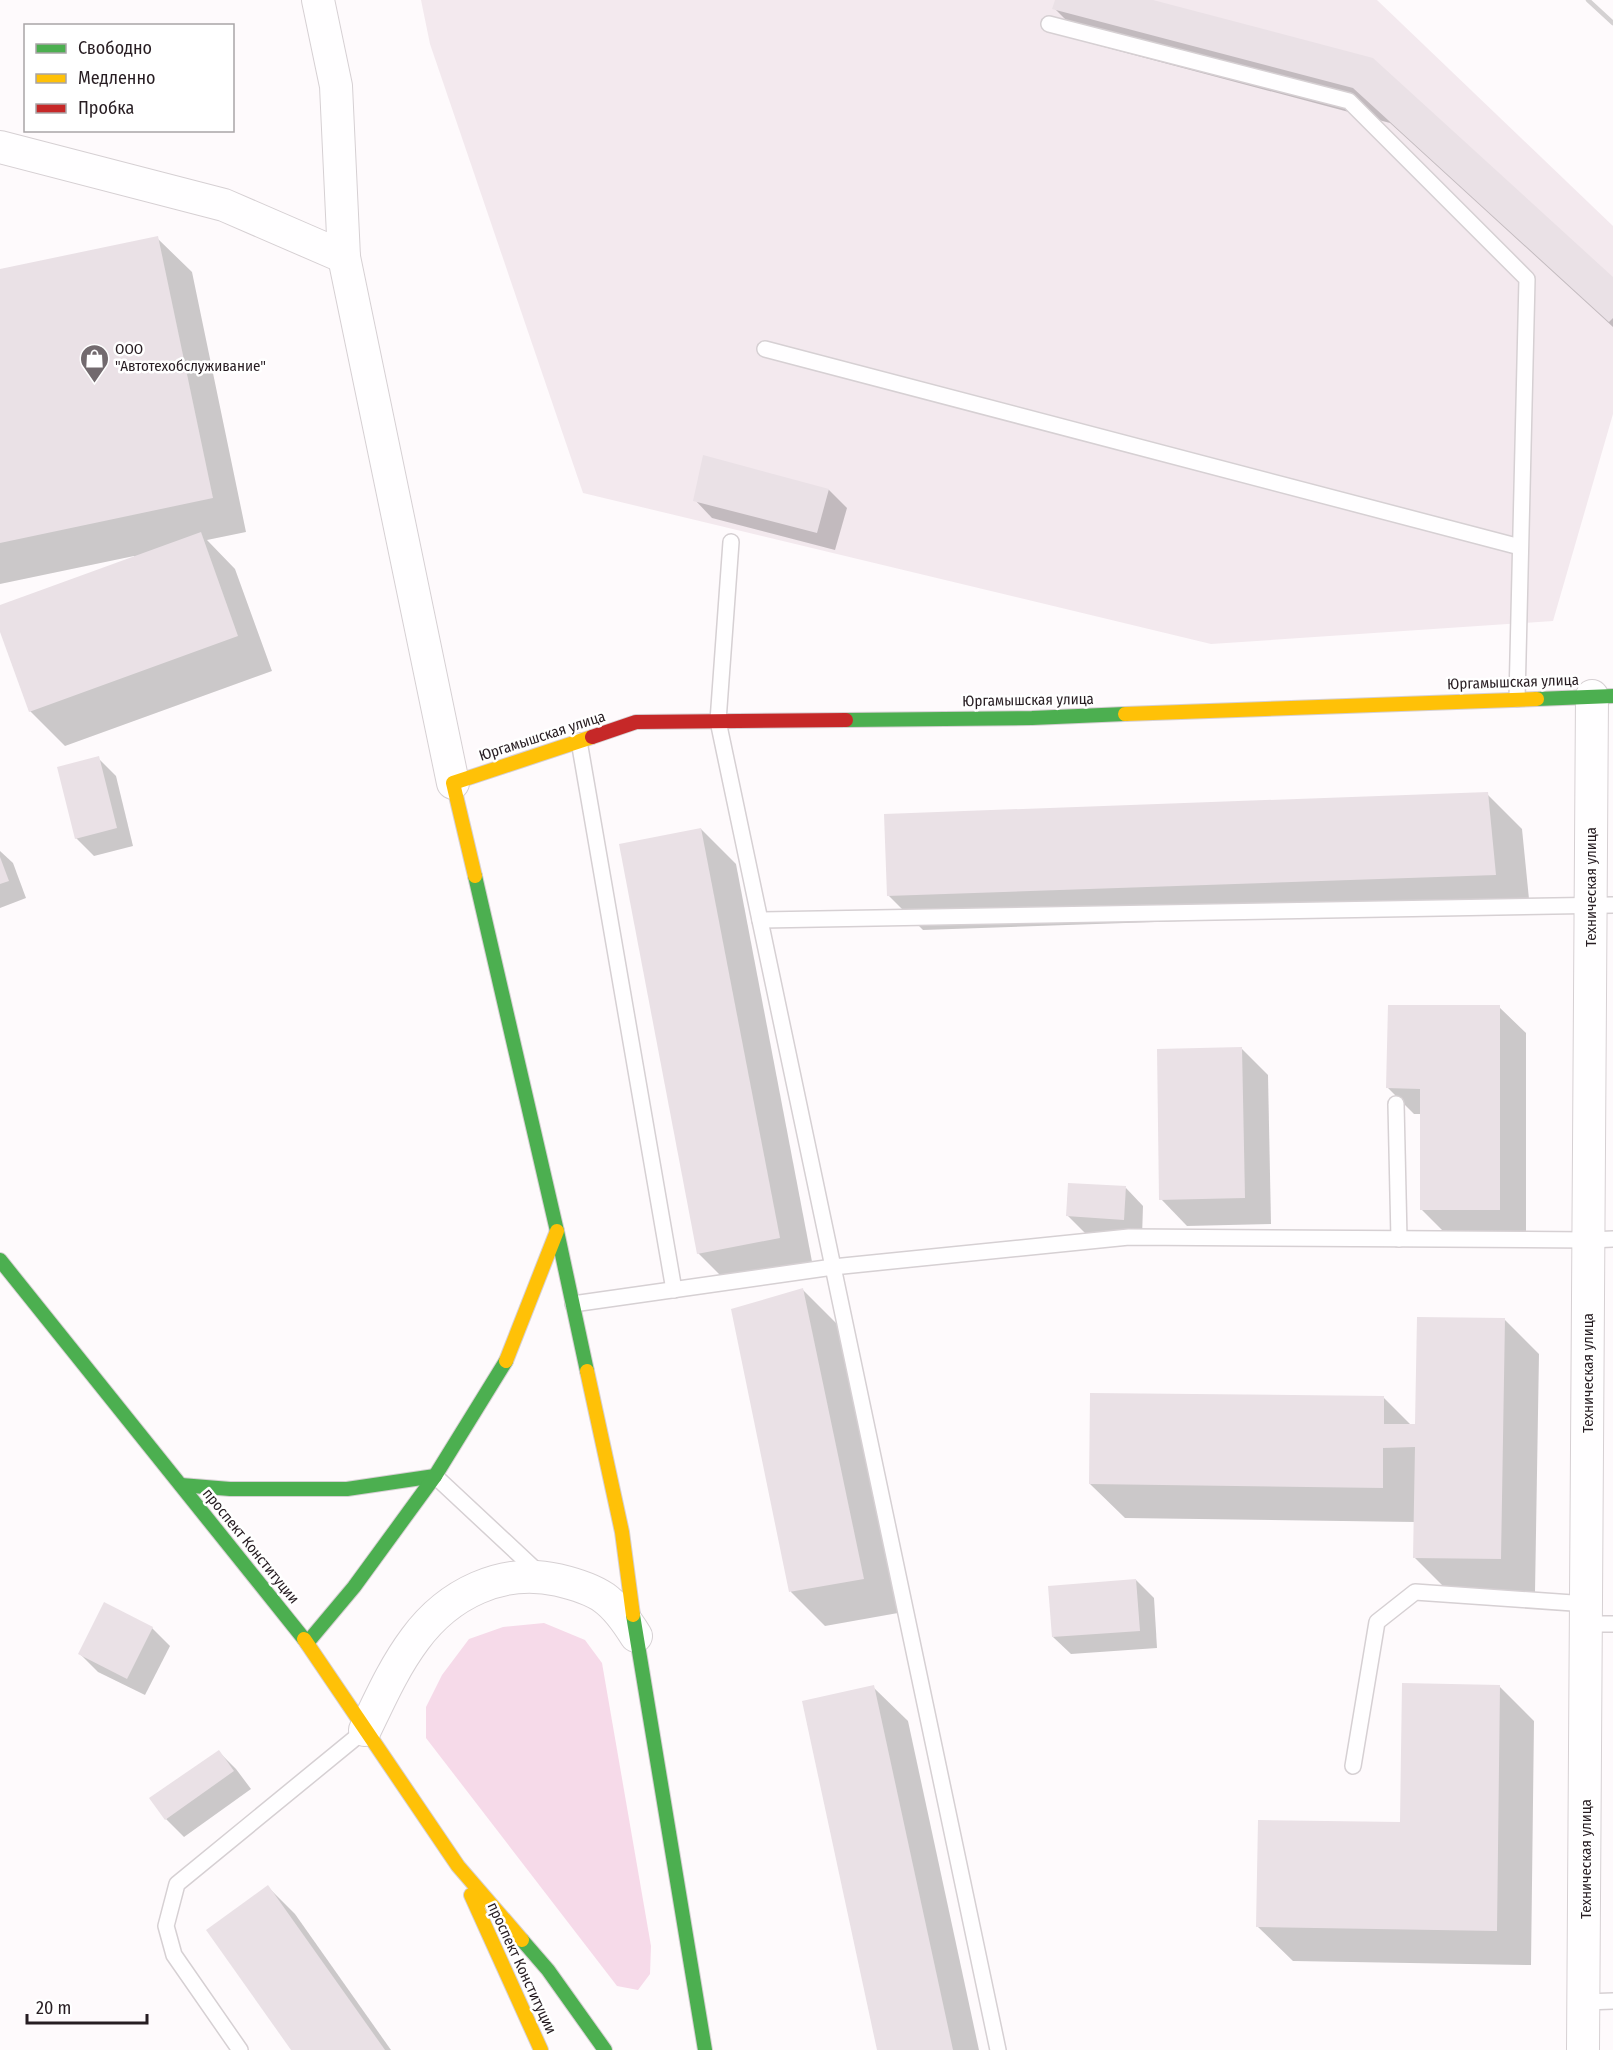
<svg xmlns="http://www.w3.org/2000/svg" width="1613" height="2050" font-family="'Fira Sans Condensed',sans-serif">
	<style>
		.built { fill: #f3e9ee }
		.green { fill: #f6dae9 }
		.shadow { fill: #0003 }
		.building { fill: #eae1e6 }
		.lines { fill: none; stroke-linecap: round; stroke-linejoin: round }
		.lane-casing { stroke: #d6d0d3; stroke-width: 18 }
		.street-casing { stroke: #d6d0d3; stroke-width: 34 }
		.fast-casing { stroke: #d6d0d3; stroke-width: 16 }
		.slow-casing { stroke: #d6d0d3; stroke-width: 16 }
		.jam-casing { stroke: #d6d0d3; stroke-width: 16 }
		.lane { stroke: #fffeff; stroke-width: 15 }
		.street { stroke: #fffeff; stroke-width: 32 }
		.fast { stroke: #4caf50; stroke-width: 14 }
		.slow { stroke: #ffc107; stroke-width: 14 }
		.jam { stroke: #c62828; stroke-width: 14 }
		.rail { stroke: #d4d1d2; stroke-width: 4.5 }
		.labels { text-anchor: middle; dominant-baseline: central; stroke-width: 5; stroke-linejoin: round; paint-order: stroke }
		.poi-label { font-size: 15px; fill: #271d22; stroke: #fff; text-anchor: start }
		.street-label { font-size: 15px; fill: #271d22; stroke: #fff }
	</style>
	<rect width="100%" height="100%" fill="#fefafc"/>
	<polygon class="built" points="421,0 1377,0 1613,226 1613,414 1553,621 1211,644 583,493 430,44"/>
	<polygon class="green" points="544,1623 585,1640 602,1663 651,1946 650,1974 638,1990 617,1986 426,1738 426,1707 442,1675 469,1639 503,1627"/>
	<g class="shadow">
		<polygon points="1056,0 1147,0 1372,60 1613,279 1613,327 1390,123 1089,43 1054,8"/>
		<polygon points="157,238 192,272 246,532 207,540 235,569 272,671 65,746 30,711 0,628 0,607 135,558 134,556 0,584 0,271"/>
		<polygon points="705,457 829,490 847,508 835,550 712,518 695,500"/>
		<polygon points="98,758 116,776 133,846 94,856 76,838"/>
		<polygon points="1487,794 1522,829 1530,909 923,930 888,895"/>
		<polygon points="701,829 736,864 814,1272 733,1288 698,1253"/>
		<polygon points="0,851 13,863 26,898 0,908"/>
		<polygon points="1499,1007 1526,1033 1526,1236 1448,1236 1422,1210 1422,1114 1414,1114 1387,1087"/>
		<polygon points="1242,1049 1268,1075 1271,1224 1187,1226 1161,1199"/>
		<polygon points="1126,1188 1143,1206 1142,1237 1085,1233 1068,1216"/>
		<polygon points="803,1290 837,1324 898,1613 825,1626 791,1592"/>
		<polygon points="1504,1319 1539,1354 1535,1593 1449,1592 1414,1557 1415,1522 1125,1518 1090,1484 1384,1398 1412,1426 1417,1425"/>
		<polygon points="1136,1580 1154,1598 1157,1648 1071,1654 1053,1637"/>
		<polygon points="152,1628 170,1646 145,1695 98,1672 80,1654"/>
		<polygon points="1499,1686 1534,1721 1531,1965 1293,1961 1258,1927 1402,1824"/>
		<polygon points="873,1687 908,1721 979,2050 879,2050"/>
		<polygon points="219,1752 236,1769 251,1789 184,1837 166,1819"/>
		<polygon points="268,1887 295,1914 391,2050 293,2050"/>
	</g>
	<g class="building">
		<polygon points="1055,0 1153,0 1373,58 1613,277 1613,318 1609,322 1353,88 1052,9"/>
		<polygon points="158,236 213,498 0,543 0,269"/>
		<polygon points="703,455 829,489 817,533 693,501"/>
		<polygon points="201,532 238,636 29,712 0,632 0,605"/>
		<polygon points="99,756 117,828 75,839 57,767"/>
		<polygon points="1488,792 1496,875 887,896 884,814"/>
		<polygon points="701,828 780,1238 697,1254 619,844"/>
		<polygon points="0,857 9,881 0,884"/>
		<polygon points="1388,1005 1500,1005 1500,1210 1420,1210 1420,1089 1386,1088"/>
		<polygon points="1242,1047 1245,1198 1159,1200 1157,1049"/>
		<polygon points="1068,1183 1126,1186 1124,1220 1066,1216"/>
		<polygon points="803,1288 864,1579 789,1592 731,1309"/>
		<polygon points="1417,1317 1505,1318 1501,1559 1413,1558 1415,1447 1383,1448 1383,1488 1089,1484 1090,1393 1384,1396 1384,1424 1415,1424"/>
		<polygon points="1136,1579 1140,1631 1052,1637 1048,1586"/>
		<polygon points="104,1602 153,1627 127,1679 78,1654"/>
		<polygon points="1402,1683 1500,1685 1497,1931 1256,1927 1258,1820 1400,1822"/>
		<polygon points="874,1685 953,2050 877,2050 802,1701"/>
		<polygon points="219,1750 234,1771 165,1820 149,1798"/>
		<polygon points="268,1885 385,2050 291,2050 206,1930"/>
	</g>
	<g class="lines">
		<defs>
			<g id="lane">
				<polyline points="1049,24 1349,101 1527,279 1517,699"/>
				<polyline points="765,349 1520,547"/>
				<polyline points="731,542 718,721 998,2050"/>
				<polyline points="579,741 674,1290"/>
				<polyline points="760,920 1613,905"/>
				<polyline points="1396,1104 1399,1239"/>
				<polyline points="573,1304 833,1267 1129,1237 1589,1240 1613,1239"/>
				<polyline points="435,1476 540,1574"/>
				<polyline points="1587,1624 1613,1624"/>
				<polyline points="1353,1766 1377,1622 1415,1592 1587,1604"/>
				<polyline points="1585,2002 1613,2001"/>
				<polyline points="240,2050 174,1955 166,1926 177,1884 365,1730"/>
			</g>
			<g id="street">
				<polyline points="318,0 336,86 344,257 453,783"/>
				<polyline points="0,147 224,205 344,257"/>
				<path d="M365,1730c15,-31 29,-63 50,-91 33,-45 87,-72 143,-59 42,10 55,19 78,56"/>
				<polyline points="1583,2050 1592,696"/>
			</g>
			<g id="fast">
				<polyline points="1537,699 1613,696"/>
				<polyline points="846,720 1032,718 1125,714"/>
				<polyline points="475,876 557,1231 587,1371"/>
				<polyline points="0,1260 304,1639"/>
				<polyline points="181,1485 230,1489 347,1489 435,1476"/>
				<polyline points="633,1615 705,2050"/>
				<polyline points="307,1643 354,1587 435,1476 506,1361"/>
				<polyline points="522,1940 548,1970 605,2050"/>
			</g>
			<g id="slow">
				<polyline points="1125,714 1537,699"/>
				<polyline points="475,876 453,783 592,737"/>
				<polyline points="506,1361 557,1231"/>
				<polyline points="587,1371 622,1532 633,1615"/>
				<polyline points="304,1639 458,1866 522,1940"/>
				<polyline points="471,1895 541,2050"/>
			</g>
			<polyline id="jam" points="592,737 636,722 846,720"/>
		</defs>
		<use href="#lane" class="lane-casing"/>
		<use href="#street" class="street-casing"/>
		<use href="#fast" class="fast-casing"/>
		<use href="#slow" class="slow-casing"/>
		<use href="#jam" class="jam-casing"/>
		<use href="#lane" class="lane"/>
		<use href="#street" class="street"/>
		<use href="#fast" class="fast"/>
		<use href="#slow" class="slow"/>
		<use href="#jam" class="jam"/>
		<polyline class="rail" points="1588,0 1613,23"/>
	</g>
	<defs>
		<symbol id="shop-pin" viewBox="-11 -11 22 30"><path d="M0 17L-7.5 6A9.5 9.5 0 1 1 7.5 6Z" fill="#726a6e" stroke="#fff"/><path d="M-5-2.5h2.3a2.7 3.5 0 0 1 5.4 0H5L5.5 6h-11ZM-1.5-2.5h3a1.5 2.3 0 0 0-3 0Z" fill="#fff"/></symbol>
	</defs>
	<g fill-rule="evenodd">
		<use href="#shop-pin" x="78" y="342" width="33" height="45"/>
	</g>
	<g class="labels">
		<g class="poi-label">
			<text x="115" y="349">ООО<tspan x="115" dy="17">"Автотехобслуживание"</tspan></text>
		</g>
		<g class="street-label">
			<text transform="translate(1513 682) rotate(-2)">Юргамышская улица</text>
			<text transform="translate(1028 700) rotate(-1)">Юргамышская улица</text>
			<text transform="translate(542 736) rotate(-18)">Юргамышская улица</text>
			<text transform="translate(1591 887) rotate(-90)">Техническая улица</text>
			<text transform="translate(1588 1373) rotate(-90)">Техническая улица</text>
			<text transform="translate(251 1546) rotate(51)">проспект Конституции</text>
			<text transform="translate(1586 1859) rotate(-90)">Техническая улица</text>
			<text transform="translate(522 1968) rotate(65)">проспект Конституции</text>
		</g>
	</g>
	<rect x="24" y="24" width="210" height="108" fill="#ffffff" stroke="#a9a5a7" stroke-width="1.5"/>
	<rect x="36" y="44" width="30" height="9" fill="#4caf50" stroke="#a9a5a7" stroke-width="1.5"/>
	<text x="78" y="54" font-size="18" fill="#271d22">Свободно</text>
	<rect x="36" y="74" width="30" height="9" fill="#ffc107" stroke="#a9a5a7" stroke-width="1.5"/>
	<text x="78" y="84" font-size="18" fill="#271d22">Медленно</text>
	<rect x="36" y="104" width="30" height="9" fill="#c62828" stroke="#a9a5a7" stroke-width="1.5"/>
	<text x="78" y="114" font-size="18" fill="#271d22">Пробка</text>
	<path d="M27 2014v9h120v-9" fill="none" stroke="#271d22" stroke-width="3"/>
	<text x="36" y="2014" font-size="18" fill="#271d22" stroke="#ffffff" stroke-width="4.5" paint-order="stroke">20 m</text>
</svg>
